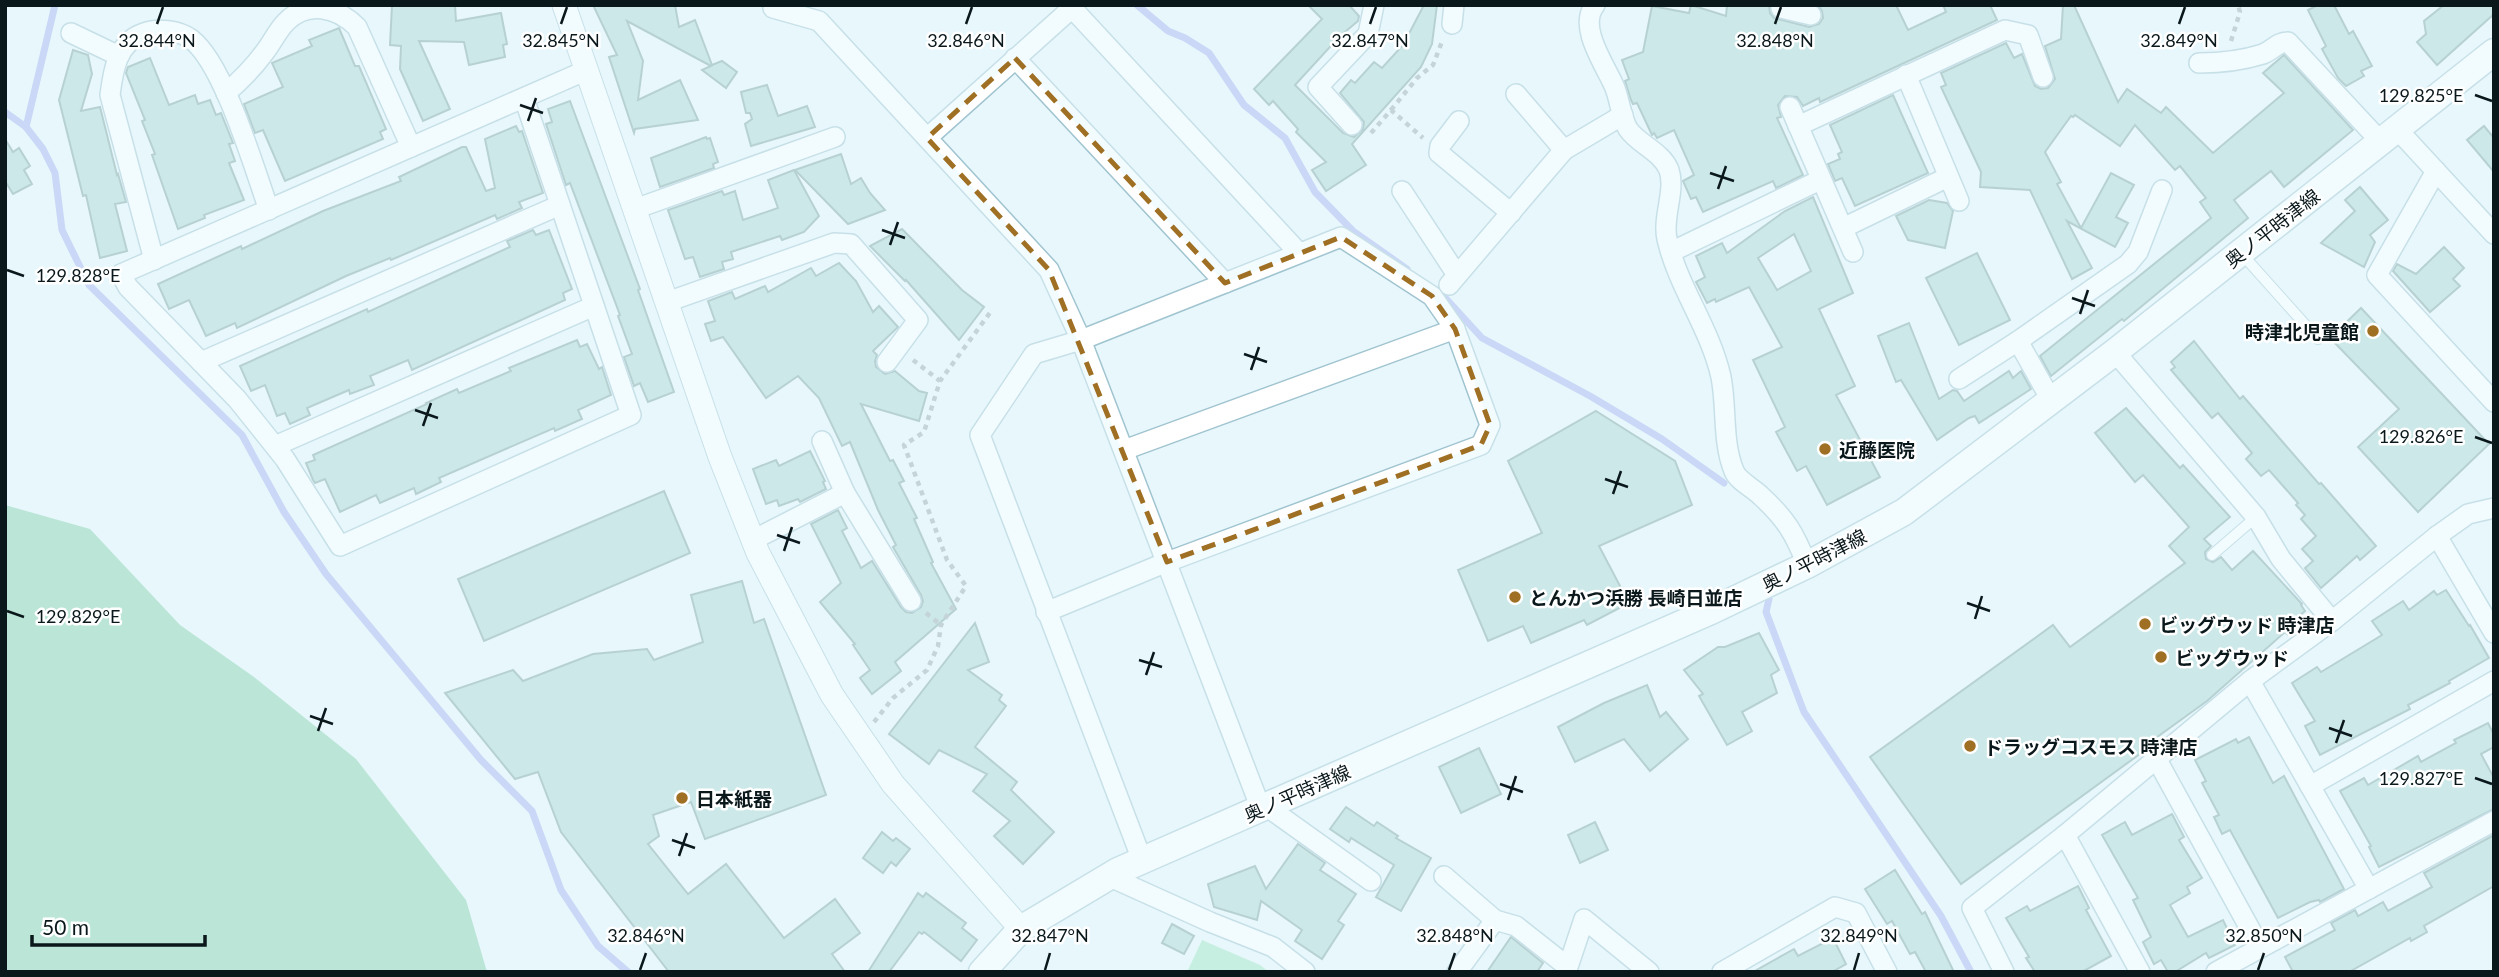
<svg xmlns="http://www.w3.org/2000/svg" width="2499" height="977" font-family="Lato,'Noto Sans JP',sans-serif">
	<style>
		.green { fill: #9fe5c1 }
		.forest { fill: #85cfaa }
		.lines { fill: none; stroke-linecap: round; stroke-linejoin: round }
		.stream { stroke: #a7b0f0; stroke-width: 7 }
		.building { fill: #acd4d1; stroke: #7da3a1; stroke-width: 2; fill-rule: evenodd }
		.service-casing { stroke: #a0c4d0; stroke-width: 12 }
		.minor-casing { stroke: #a0c4d0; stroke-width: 22 }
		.tertiary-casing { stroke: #a0c4d0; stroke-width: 25 }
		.secondary-casing { stroke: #a0c4d0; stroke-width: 29 }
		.path { stroke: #9aa9ad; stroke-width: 4.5; stroke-dasharray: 5 5; stroke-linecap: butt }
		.service { stroke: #fff; stroke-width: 10 }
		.minor { stroke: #fff; stroke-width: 19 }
		.tertiary { stroke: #fff; stroke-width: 23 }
		.secondary { stroke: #fff; stroke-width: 26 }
		.marked { fill: none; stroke: #9f6f23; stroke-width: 5; stroke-dasharray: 14 9; stroke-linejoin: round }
		.ticks { fill: none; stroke: #0a181c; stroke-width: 2.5 }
		.poi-dot { fill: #9f6f23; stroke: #fff; stroke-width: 2.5 }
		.labels { text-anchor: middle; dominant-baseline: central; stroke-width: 5; stroke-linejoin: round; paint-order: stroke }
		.street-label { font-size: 19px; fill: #0a181c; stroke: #fff }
		.poi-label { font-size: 19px; font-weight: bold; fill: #0a181c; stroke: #fff; text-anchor: start }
		.ticks-label { font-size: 18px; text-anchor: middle; fill: #0a181c; stroke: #fff; stroke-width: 5; stroke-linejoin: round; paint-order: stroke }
	</style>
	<rect width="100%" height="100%" fill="#e8f7fc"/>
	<polygon class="green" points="1202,940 1260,965 1269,972 1187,972"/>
	<polygon class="forest" points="5,505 90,529 180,625 254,677 356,759 466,900 487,972 5,972"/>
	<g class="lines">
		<g class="stream">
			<polyline points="1137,5 1168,31 1185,38 1209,53 1244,105 1285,138 1315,192 1353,231 1407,269"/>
			<polyline points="5,112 26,127 43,149 55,173 62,230 89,285 242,435 284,512 326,574 481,760 532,811 561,890 598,946 628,972"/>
			<polyline points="26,127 55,5"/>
			<polyline points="1440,292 1482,338 1590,396 1662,439 1724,483"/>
			<polyline points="1769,599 1766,612 1804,712 1941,916 1971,972"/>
		</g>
	</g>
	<g class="building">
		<polygon points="392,5 455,5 456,21 501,13 507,44 503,45 505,57 469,65 464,42 419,41 450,109 423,121 400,69 401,46 390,45"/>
		<polygon points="593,5 675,5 679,27 695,20 712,65 722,61 737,72 726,88 702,70 711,66 627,21 643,61 638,100 680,80 698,120 635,129 634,133 609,57 617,55"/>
		<polygon points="1308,5 1349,5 1359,16 1358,21 1339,37 1295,85 1343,133 1354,137 1363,129 1364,122 1340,93 1351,80 1355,83 1374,62 1382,68 1403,45 1424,5 1437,5 1432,44 1421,67 1352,144 1366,165 1326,191 1312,170 1326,162 1296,132 1298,129 1273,101 1269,105 1254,89 1322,19"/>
		<polygon points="1691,5 1726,16 1727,5 1769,5 1770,13 1774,18 1809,27 1819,24 1823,18 1822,11 1818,5 1896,5 1908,30 1946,12 1943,5 1990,5 1997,20 1820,102 1819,98 1803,106 1797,97 1785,96 1778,105 1781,117 1777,118 1803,175 1776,188 1773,181 1703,212 1696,197 1691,199 1683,181 1694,175 1674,130 1657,138 1654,133 1652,135 1637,103 1633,104 1631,100 1625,81 1629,79 1622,60 1643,52 1652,6 1689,13"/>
		<polygon points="2063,5 2074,5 2118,102 2127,89 2161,113 2166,107 2213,153 2284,93 2263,73 2284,55 2353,130 2284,187 2271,171 2234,200 2248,218 2124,321 2122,319 2051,376 2040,356 2211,218 2200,202 2206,198 2180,166 2175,170 2135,125 2120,146 2075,115 2073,117 2071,116 2045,152 2061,182 2057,184 2081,228 2111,173 2134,185 2116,217 2128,223 2115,247 2067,221 2092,268 2072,279 2030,190 1980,187 1981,172 1941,87 1946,85 1941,73 2006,43 2014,58 2022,54 2035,86 2041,89 2048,88 2055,79 2045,46 2061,39"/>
		<polygon points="2318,5 2334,5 2349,34 2353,31 2372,66 2361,71 2364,76 2346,86 2338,78 2322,49 2326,46 2308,10"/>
		<polygon points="2444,5 2494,5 2494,14 2437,65 2417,42 2426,34 2424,21"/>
		<polygon points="339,28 355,66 359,66 386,129 380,132 383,139 285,181 263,130 255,133 244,104 283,87 272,63 312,46 309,40"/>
		<polygon points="73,50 88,55 92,74 81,111 100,107 117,175 118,174 126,202 115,204 127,251 100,258 86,195 83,196 59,100"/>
		<polygon points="150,58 169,105 195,95 198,104 210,100 216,115 221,113 233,143 229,144 235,161 229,163 244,200 204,215 205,218 178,229 152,155 155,154 142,121 145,120 126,73 128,67"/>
		<polygon points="767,85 778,116 807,106 815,127 751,146 745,124 752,119 750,113 746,113 741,92"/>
		<polygon points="1893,95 1928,173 1855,206 1842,178 1835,181 1828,164 1840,159 1838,154 1842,152 1830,125"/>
		<polygon points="570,101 640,289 638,290 674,392 648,402 640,383 634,386 624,357 632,354 618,316 620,315 570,183 566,185 546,124 552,122 548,109"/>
		<polygon points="516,126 519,132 522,131 543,193 519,202 522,208 497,219 495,215 391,260 390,258 346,276 237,328 235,323 206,336 189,300 169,309 158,284 241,246 242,249 323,211 401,181 399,177 462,147 466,147 486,191 495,188 485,139"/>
		<polygon points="2484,126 2494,138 2494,172 2467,140"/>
		<polygon points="706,137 707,139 710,138 718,162 713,164 714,168 660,187 651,158"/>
		<polygon points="5,139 13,152 19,148 30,166 24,170 32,184 13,194 5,181"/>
		<polygon points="841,154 851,184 861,178 870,193 885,210 848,224 795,170"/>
		<polygon points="794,170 819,216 804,232 782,240 780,236 731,252 733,259 722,262 724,269 700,277 693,257 685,259 668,210 722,191 724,195 735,191 743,220 778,208 768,180"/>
		<polygon points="2360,187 2388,220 2370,235 2375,242 2364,267 2321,243 2355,211 2345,200"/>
		<path d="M1813,197l40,96 -34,16 36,77 -19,9 44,82 -53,28 -21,-39 -9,5 -21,-39 9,-5 -32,-67 29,-13 -33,-60 -33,15 -1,-3 -8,4 -11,-21 9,-5 -9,-21 26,-13 5,10 58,-42zM1794,234l17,37 -34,19 -19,-32z"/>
		<polygon points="1929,200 1947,203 1953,211 1945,248 1908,240 1896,216"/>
		<polygon points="902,229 962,290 984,307 959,340 906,280 905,281 870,246"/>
		<polygon points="533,230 536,235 549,230 572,289 563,293 565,300 412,370 408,360 370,376 374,385 350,394 349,390 307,408 310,415 290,424 285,413 277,416 265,385 251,391 240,366 367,309 368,312 479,261 510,247 507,241"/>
		<polygon points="2444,247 2464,268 2453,279 2460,286 2430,312 2393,271 2397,264 2416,274"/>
		<polygon points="1977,253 2010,320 1959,345 1926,278"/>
		<polygon points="839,263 856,281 873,312 879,306 898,327 873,351 877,355 875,361 876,367 885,374 895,371 919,391 927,393 919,421 861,404 890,461 893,460 904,481 899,483 917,518 914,519 933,562 931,563 956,609 895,662 901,671 872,694 860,678 870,670 853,645 855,644 820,602 841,583 811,524 838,510 847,528 842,531 861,568 872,561 901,607 906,612 912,613 921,607 923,601 921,595 893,547 896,545 878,510 850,442 842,446 819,398 798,376 766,398 723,337 711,341 705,324 715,321 708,301 732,292 735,299 765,286 768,292 811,268 816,276"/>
		<polygon points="2361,308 2489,444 2418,512 2358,447 2399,409 2330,338"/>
		<polygon points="1909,323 1939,399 1953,390 1957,391 1964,401 2009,371 2013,378 2021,371 2031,389 1979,423 1975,416 1969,418 1937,440 1901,380 1896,382 1878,336"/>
		<polygon points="577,340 580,347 587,344 599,369 602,367 611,395 578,410 582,419 555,431 554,428 439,478 441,482 416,494 414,488 380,503 376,495 340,512 325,479 315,483 313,480 306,463 315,460 313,455 427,404 426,403 457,389 459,393 511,371 509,368"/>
		<polygon points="2194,341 2240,399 2243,396 2319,484 2321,483 2376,546 2360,560 2357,556 2321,588 2305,568 2313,561 2302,549 2316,536 2301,519 2305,515 2296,505 2298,503 2269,470 2261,476 2246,459 2252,453 2218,413 2212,418 2171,370 2175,367 2171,362"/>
		<polygon points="2126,408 2180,468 2183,465 2230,517 2204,539 2211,546 2205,552 2206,559 2213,562 2221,557 2232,570 2253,551 2302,604 2301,605 2305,611 2298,617 2303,622 2288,635 2285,632 2207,701 2142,748 2144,751 1961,884 1870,757 2053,625 2070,647 2185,563 2169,546 2189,527 2143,475 2135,482 2095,433"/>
		<polygon points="1596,411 1675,461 1692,505 1599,546 1629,603 1587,625 1584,620 1531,643 1523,626 1488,641 1458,570 1542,533 1508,461"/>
		<polygon points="810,451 825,481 823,482 826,489 800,502 798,499 779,506 777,500 766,504 753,469 776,460 779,466"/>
		<polygon points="664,491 690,553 484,641 458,579"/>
		<polygon points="742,581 754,623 764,619 826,795 705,839 691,802 653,815 659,836 648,844 688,894 726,864 784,938 835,899 860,933 832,954 845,972 669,972 561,832 538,772 515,779 445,693 513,670 523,681 593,654 647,649 654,660 703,642 691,595"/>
		<polygon points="2446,590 2469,626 2470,625 2489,658 2449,681 2450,683 2408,705 2410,709 2320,755 2305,726 2315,721 2292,683 2317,667 2321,672 2382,635 2372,621 2403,601 2409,610 2434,591 2437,595"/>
		<polygon points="975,623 989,662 968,670 1002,695 999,700 1006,706 975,747 1017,782 1011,790 1054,832 1023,864 994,836 1010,821 973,791 987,774 939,750 929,764 889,734"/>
		<polygon points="1759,633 1779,670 1771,675 1777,693 1742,712 1752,731 1727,745 1699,696 1703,694 1684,670 1718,647 1725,647"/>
		<polygon points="1647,685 1660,717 1666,712 1688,739 1650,771 1624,739 1575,762 1558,727 1604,703"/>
		<polygon points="2488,723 2494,735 2494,747 2481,754 2494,778 2494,809 2379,867 2369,847 2371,846 2340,791 2364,778 2368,785 2418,756 2421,762 2456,743 2454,740"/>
		<polygon points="2249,737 2273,783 2284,776 2344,889 2320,902 2319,900 2310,902 2278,918 2230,830 2222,834 2214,817 2219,815 2202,783 2206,781 2195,760 2236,739 2238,743"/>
		<polygon points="1479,748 1501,794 1461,813 1439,767"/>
		<polygon points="1346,807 1374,826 1377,822 1398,836 1396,838 1431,858 1401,911 1376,897 1394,865 1351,838 1349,842 1330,829"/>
		<polygon points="2172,814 2184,837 2179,840 2202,878 2187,887 2190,893 2170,905 2188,937 2223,920 2235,945 2209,958 2206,953 2175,972 2168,972 2161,960 2154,964 2143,942 2151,937 2133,900 2138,898 2102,835 2125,822 2132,835"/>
		<polygon points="1595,822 1608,850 1580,863 1568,835"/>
		<polygon points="882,832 893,841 896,838 910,849 896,866 891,862 883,873 863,858"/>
		<polygon points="2494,835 2494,886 2424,926 2427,932 2411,941 2410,938 2349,972 2293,972 2285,957 2335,930 2331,923 2355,910 2358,916 2383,902 2388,911 2432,887 2424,873"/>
		<polygon points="1298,844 1325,863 1320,870 1356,894 1338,921 1344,925 1322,959 1295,941 1302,930 1261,901 1257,920 1214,907 1208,884 1255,866 1266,889"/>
		<polygon points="1895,870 1922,914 1925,912 1954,972 1926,972 1915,952 1910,954 1892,921 1887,924 1865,889"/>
		<polygon points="2078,886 2089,908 2086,910 2111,956 2082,972 2035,972 2026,958 2029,957 2006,918 2027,906 2030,911"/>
		<polygon points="918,893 923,897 926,893 966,923 962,928 977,940 961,961 924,932 922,934 919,932 889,972 868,972"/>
		<polygon points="1172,924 1194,936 1184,954 1162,943"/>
		<polygon points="1511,937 1543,963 1537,972 1487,972"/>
		<polygon points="1833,938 1846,964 1832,972 1753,972 1794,949 1798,956"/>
	</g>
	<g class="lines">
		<defs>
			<g id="service">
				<polyline points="2241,253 2318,339"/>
				<polyline points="2212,555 2256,517"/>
			</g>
			<g id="minor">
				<path d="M1595,5c-18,22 11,61 20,83 5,13 6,29 13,41 10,15 34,23 41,41 7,21 -7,47 -2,69 11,48 43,89 54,138 6,30 1,65 13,94 4,10 19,17 27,25 25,23 34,38 46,69"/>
				<polyline points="1781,5 1781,8 1811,15"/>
				<polyline points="773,8 819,21 1049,270 1081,340 1261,809"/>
				<polyline points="1452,24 1454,5"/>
				<polyline points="71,33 119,56"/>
				<polyline points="1015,58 1225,283"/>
				<path d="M2199,63c20,0 45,-3 64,-9 10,-4 14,-12 25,-12l93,100"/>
				<polyline points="1906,75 1959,201"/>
				<path d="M226,93c14,-12 27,-25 38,-40 8,-10 13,-22 22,-31 21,-22 51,-15 71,5l54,120"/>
				<polyline points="1516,94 1564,150"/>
				<polyline points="524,98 631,415 340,546 285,459 237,399 128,287 121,274 587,70"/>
				<polyline points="1790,107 1853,252"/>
				<polyline points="1459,121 1440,146 1439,153 1511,213"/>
				<polyline points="1352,125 1318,87 1368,34 1374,5"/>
				<polyline points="1798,126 2005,30 2028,35 2043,77"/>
				<polyline points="2397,129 2494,234"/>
				<polyline points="927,138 1072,8 1299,253"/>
				<polyline points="2436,171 2377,275 2494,402"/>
				<polyline points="1402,191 1457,275"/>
				<polyline points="635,209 835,137"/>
				<polyline points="1843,228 1948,177"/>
				<polyline points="1671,252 1820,180"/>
				<path d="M154,260l-44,-165c3,-24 7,-53 34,-62 14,-5 34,-3 47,6 33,25 63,129 78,171"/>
				<polyline points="1449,285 1564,150 1623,115"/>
				<polyline points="667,302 834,243 851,244 918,320 887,362"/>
				<polyline points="2018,341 2051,400"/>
				<polyline points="2115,352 2256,517 2281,559 2332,621"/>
				<polyline points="201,362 560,205"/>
				<polyline points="1959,379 2018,341 2128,264 2138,252 2162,190"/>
				<polyline points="822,441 845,493 911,601"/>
				<polyline points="275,446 594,306"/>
				<polyline points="1124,450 1455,329 1432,296 1341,237 1081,340 1034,354 980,435 1142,860"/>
				<polyline points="2437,536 2494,633"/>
				<polyline points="753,540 845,493"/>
				<polyline points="1046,612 1167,562 1481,445 1490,425 1455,329"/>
				<polyline points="2250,681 2369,889"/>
				<polyline points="2156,758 2260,947"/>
				<polyline points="2310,786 2494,681"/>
				<polyline points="1266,806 1371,881"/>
				<polyline points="2065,835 2140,972"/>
				<polyline points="1108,876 1210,922 1273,947 1305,972"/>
				<polyline points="1444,876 1495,920"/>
				<polyline points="1457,972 1495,920 1516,926 1568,967 1584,919 1649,972"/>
				<polyline points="1722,972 1835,907 1856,913 1887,972"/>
				<polyline points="2004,972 1972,908 2065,835 2250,681 2332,621 2437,536 2468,514 2494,508"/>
				<polyline points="2216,972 2494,821"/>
			</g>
			<polyline id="tertiary" points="564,5 720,457 758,553 832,695 893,784 1021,929"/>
			<polyline id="secondary" points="982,972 1021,929 1118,871 1713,610 1807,565 1904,512 2115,352 2494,52"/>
		</defs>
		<use href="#service" class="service-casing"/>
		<use href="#minor" class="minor-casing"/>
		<use href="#tertiary" class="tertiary-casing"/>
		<use href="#secondary" class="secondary-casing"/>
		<g class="path">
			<polyline points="2231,41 2240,12 2238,5"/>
			<polyline points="1391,110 1417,78 1433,65 1443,39"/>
			<polyline points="1371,133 1391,110 1423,138"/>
			<polyline points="913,360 940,381"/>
			<polyline points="926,613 941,625"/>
			<polyline points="874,722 893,698 927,670 938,646 941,625 966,586 947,560 904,445 924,432 940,381 992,310"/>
		</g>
		<use href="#service" class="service"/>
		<use href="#minor" class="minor"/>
		<use href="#tertiary" class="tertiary"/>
		<use href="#secondary" class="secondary"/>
	</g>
	<path d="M0 0H2499V977H0ZM1015,58l210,225 116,-46 91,59 23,33 35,96 -9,20 -314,117 -118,-292 -122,-132z" fill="#e8f7fc" fill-opacity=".55" fill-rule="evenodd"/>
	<path class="marked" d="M1015,58l210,225 116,-46 91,59 23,33 35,96 -9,20 -314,117 -118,-292 -122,-132z"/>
	<path class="ticks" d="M157,24l6,-17M561,24l6,-17M966,24l6,-17M1370,24l6,-17M1775,24l6,-17M2179,24l6,-17M2475,95l17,6M520,105l23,8M528,121l8,-23M1710,173l24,8M1718,189l8,-23M882,230l23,8M890,245l8,-23M7,270l17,6M2072,298l23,8M2080,314l8,-24M1244,354l23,8M1251,370l8,-23M415,410l23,8M423,426l8,-23M2475,437l17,6M1605,479l23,8M1613,494l8,-23M777,535l23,8M784,551l8,-24M1967,603l23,8M7,611l17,6M1975,619l7,-23M1139,660l23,7M1146,675l8,-23M310,716l23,8M2329,728l23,8M318,731l8,-23M2336,743l8,-23M2475,778l17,6M1500,784l23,8M1508,800l8,-24M672,840l23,8M679,856l8,-23M640,970l6,-17M1045,970l5,-17M1449,970l6,-17M1854,970l5,-17M2258,970l6,-17"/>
	<g class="poi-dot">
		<circle cx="2373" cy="331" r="7"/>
		<circle cx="1825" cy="449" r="7"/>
		<circle cx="1515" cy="597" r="7"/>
		<circle cx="2145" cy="624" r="7"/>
		<circle cx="2161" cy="657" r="7"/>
		<circle cx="1970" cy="746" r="7"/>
		<circle cx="682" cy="798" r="7"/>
	</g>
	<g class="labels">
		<g class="street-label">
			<text transform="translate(2272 228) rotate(-38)">奥ノ平時津線</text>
			<text transform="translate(1814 560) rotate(-27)">奥ノ平時津線</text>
			<text transform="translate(1297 793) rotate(-24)">奥ノ平時津線</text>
		</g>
		<g class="poi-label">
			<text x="2359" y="331" text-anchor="end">時津北児童館</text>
			<text x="1839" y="449">近藤医院</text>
			<text x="1529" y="597">とんかつ浜勝 長崎日並店</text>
			<text x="2159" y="624">ビッグウッド 時津店</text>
			<text x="2175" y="657">ビッグウッド</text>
			<text x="1984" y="746">ドラッグコスモス 時津店</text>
			<text x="696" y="798">日本紙器</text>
		</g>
	</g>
	<g class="ticks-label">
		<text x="157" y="47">32.844°N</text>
		<text x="561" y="47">32.845°N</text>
		<text x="966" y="47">32.846°N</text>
		<text x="1370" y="47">32.847°N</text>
		<text x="1775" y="47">32.848°N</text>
		<text x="2179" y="47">32.849°N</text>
		<text x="2421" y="102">129.825°E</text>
		<text x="78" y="282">129.828°E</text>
		<text x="2421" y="443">129.826°E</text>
		<text x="78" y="623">129.829°E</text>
		<text x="2421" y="785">129.827°E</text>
		<text x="646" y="942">32.846°N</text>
		<text x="1050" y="942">32.847°N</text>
		<text x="1455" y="942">32.848°N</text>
		<text x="1859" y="942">32.849°N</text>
		<text x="2264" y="942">32.850°N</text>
	</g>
	<rect width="2499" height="977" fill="none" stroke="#0a181c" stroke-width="14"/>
	<path d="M32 935v10h173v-10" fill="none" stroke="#0a181c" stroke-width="3.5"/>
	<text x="42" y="935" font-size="21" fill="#0a181c" stroke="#ffffff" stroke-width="5" paint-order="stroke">50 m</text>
</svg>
